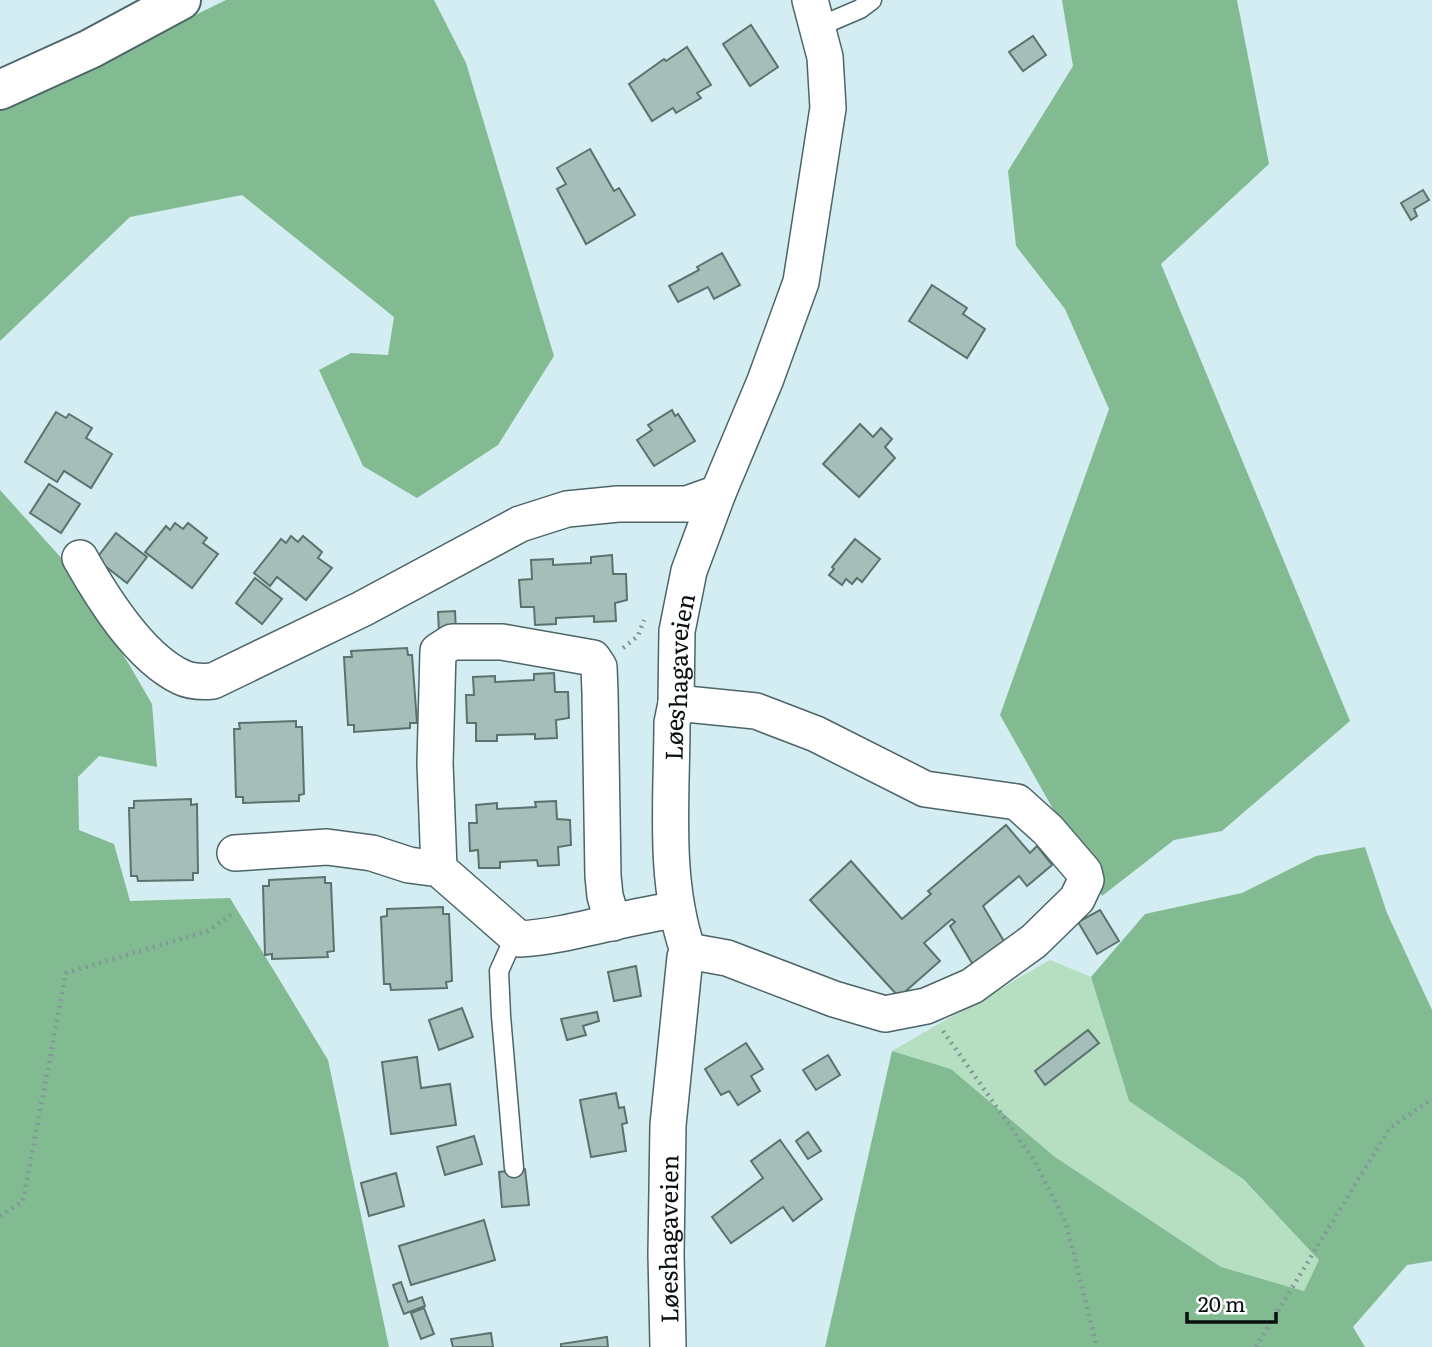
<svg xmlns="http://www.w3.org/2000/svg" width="1432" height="1347" font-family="Literata,serif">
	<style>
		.green { fill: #b5dfc0 }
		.forest { fill: #82bb92 }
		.building { fill: #a5beb9; stroke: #5b726e; stroke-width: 2 }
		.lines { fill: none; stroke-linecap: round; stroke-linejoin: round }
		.lane-casing { stroke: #4d6468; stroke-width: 21 }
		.street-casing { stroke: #4d6468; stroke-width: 38 }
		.secondary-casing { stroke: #4d6468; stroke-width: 42 }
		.path { stroke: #83969a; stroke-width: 4.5; stroke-dasharray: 2 5; stroke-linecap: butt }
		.lane { stroke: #fff; stroke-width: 18 }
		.street { stroke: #fff; stroke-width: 35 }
		.secondary { stroke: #fff; stroke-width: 38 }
		.labels { text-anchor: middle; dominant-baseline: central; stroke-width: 5; stroke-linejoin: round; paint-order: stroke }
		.street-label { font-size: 24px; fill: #070f11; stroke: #fff }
	</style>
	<rect width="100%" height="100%" fill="#d3edf2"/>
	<polygon class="green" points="1050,960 1091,977 1129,1101 1240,1177 1320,1260 1304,1291 1221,1267 1055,1157 951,1069 892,1051"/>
	<g class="forest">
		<polygon points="226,0 434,0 466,63 554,356 498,445 417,498 363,466 319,370 351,353 388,355 394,317 242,195 130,217 0,341 0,110"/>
		<polygon points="1062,0 1237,0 1269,164 1161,264 1350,721 1222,831 1174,840 1102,896 1000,715 1109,409 1065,309 1016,246 1008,171 1073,66"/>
		<polygon points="0,490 64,561 130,666 152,704 157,767 99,756 78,777 79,830 114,844 130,901 230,898 328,1060 389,1347 0,1347"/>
		<polygon points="1365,847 1387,913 1432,1010 1432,1261 1407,1265 1353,1327 1365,1347 825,1347 892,1051 951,1069 1055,1157 1221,1267 1304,1291 1319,1260 1243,1179 1129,1101 1091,977 1145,914 1242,893 1316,856"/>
	</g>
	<g class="building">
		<polygon points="751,25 778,67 750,86 723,44"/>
		<polygon points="1033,36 1046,55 1023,71 1009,52"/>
		<polygon points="687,47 711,85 697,93 701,98 676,113 673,108 652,121 629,84 664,59 666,61"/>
		<polygon points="590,149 614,191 619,188 635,215 586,244 557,189 566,184 557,168"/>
		<polygon points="1423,190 1429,200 1414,209 1417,216 1411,220 1401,203"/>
		<polygon points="722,253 740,285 714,299 708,287 678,302 669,286 699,270 697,267"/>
		<polygon points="932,285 967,308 963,314 985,329 967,358 909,321"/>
		<polygon points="672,410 675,416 678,414 695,441 654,466 637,440 652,430 648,425"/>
		<polygon points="56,412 66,418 69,414 92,428 86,438 112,454 91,488 64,471 57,482 25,462"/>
		<polygon points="860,424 873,437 881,428 892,439 885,447 895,458 859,497 823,464"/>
		<polygon points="49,484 80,504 61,533 30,513"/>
		<polygon points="175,523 183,529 188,523 207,538 203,543 218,554 192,588 145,552 166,526 170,530"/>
		<polygon points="116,533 147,557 127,583 96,559"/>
		<polygon points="291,536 298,542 303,536 322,552 318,558 332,568 306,600 277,577 270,586 254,573 281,539 286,543"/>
		<polygon points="855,539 880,559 862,582 857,578 852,584 846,579 842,585 829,575 834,569 832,567"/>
		<polygon points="612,555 613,574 626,574 627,600 615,603 616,621 594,622 594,616 556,618 556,624 535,625 534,607 521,607 519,580 532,579 531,560 553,559 553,565 591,563 591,557"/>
		<polygon points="255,578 282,599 262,624 236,603"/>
		<polygon points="455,611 456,632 439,633 438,612"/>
		<polygon points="407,648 408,655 412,655 417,723 410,723 410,728 354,732 354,725 348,725 344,657 352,657 351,651"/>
		<polygon points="554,673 555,692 568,692 569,718 556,720 557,738 535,739 535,734 497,735 497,741 476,741 476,723 467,723 466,695 474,695 473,677 495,676 495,682 534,680 534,674"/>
		<polygon points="296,721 296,727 302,727 304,794 299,795 299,801 243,803 243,797 236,797 234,729 240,729 239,723"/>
		<polygon points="191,799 191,805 197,804 198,873 193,873 193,880 138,881 137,876 131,876 129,808 134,808 134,801"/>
		<polygon points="556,801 557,819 570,820 571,845 558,847 559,865 538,866 537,860 500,862 500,868 479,868 478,850 470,851 469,823 477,823 476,805 497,803 497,809 536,807 535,802"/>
		<polygon points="1006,825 1030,853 1037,846 1052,865 1027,886 1019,876 983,906 1008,948 975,968 950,926 955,922 952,919 924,943 940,961 899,997 810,900 851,861 902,919 931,894 928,891"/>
		<polygon points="325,877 325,883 331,883 334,951 327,952 328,957 272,959 272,954 265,955 263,886 269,886 269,880"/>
		<polygon points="443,907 443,914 449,914 452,981 446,982 447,988 391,990 390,984 384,984 381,917 387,916 387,909"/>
		<polygon points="1100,910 1119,941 1097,954 1078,922"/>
		<polygon points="636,966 641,996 614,1001 608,972"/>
		<polygon points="462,1008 473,1037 439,1050 429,1020"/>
		<polygon points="597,1012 599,1021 583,1026 586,1035 567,1040 561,1019"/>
		<polygon points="1088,1030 1099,1043 1045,1085 1035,1071"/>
		<polygon points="746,1043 763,1069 751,1076 760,1091 738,1105 729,1091 721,1095 705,1069"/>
		<polygon points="828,1055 840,1075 816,1090 803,1070"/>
		<polygon points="417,1057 421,1088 450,1084 456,1125 391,1134 382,1062"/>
		<polygon points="616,1093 619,1108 624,1107 627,1123 622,1124 626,1151 591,1157 580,1100"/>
		<polygon points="808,1132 821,1151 808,1159 796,1141"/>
		<polygon points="474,1136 482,1164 445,1175 437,1147"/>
		<polygon points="780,1140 822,1199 793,1221 783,1207 731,1243 712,1217 763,1178 751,1161"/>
		<polygon points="525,1169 529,1205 502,1207 499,1172"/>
		<polygon points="396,1173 404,1206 369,1216 361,1183"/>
		<polygon points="484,1220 495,1260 411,1285 399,1246"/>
		<polygon points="401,1282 408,1302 422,1297 425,1306 404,1314 393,1285"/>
		<polygon points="424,1308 434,1334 421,1339 411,1313"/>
		<polygon points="491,1333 493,1347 453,1347 451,1339"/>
		<polygon points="607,1337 608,1347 561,1347 561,1344"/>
	</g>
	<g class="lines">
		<defs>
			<g id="lane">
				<polyline points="818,27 860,9 872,0"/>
				<polyline points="514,1168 501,1016 499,971 508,951 519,939"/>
			</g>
			<g id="street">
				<path d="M80,558c22,39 59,99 101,119 10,5 21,5 32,4l149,-72 158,-85 47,-15 51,-5h69l31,-11"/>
				<polyline points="676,703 756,711 816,734 925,789 1017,802 1048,830 1084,872 1086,880 1077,899 1034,941 972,986 926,1006 885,1014 834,999 727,958 688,951"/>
				<path d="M235,853l92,-6 45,6 37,12 30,4 80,70c54,-3 105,-23 158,-29"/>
				<polyline points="439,869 435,763 438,651 452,642 502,642 593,658 599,667 600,693 603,876 605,896 613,923"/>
				<path id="s1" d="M668,1347l-2,-93 2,-129 17,-168 3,-6c-25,-72 -16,-153 -16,-228l4,-20 1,-72 12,-60 29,-78 47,-112 36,-99 27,-174 -3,-51 -15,-57"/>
			</g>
			<polyline id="secondary" points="0,90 90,49 181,0"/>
		</defs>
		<use href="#lane" class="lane-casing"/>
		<use href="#street" class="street-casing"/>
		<use href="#secondary" class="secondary-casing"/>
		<g class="path">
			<polyline points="623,648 638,636 644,620"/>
			<polyline points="943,1031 1034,1160 1066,1223 1097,1347"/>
			<polyline points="0,1216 23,1201 66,973 208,931 233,913"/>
			<polyline points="1256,1347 1389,1129 1432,1099"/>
		</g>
		<use href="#lane" class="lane"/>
		<use href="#street" class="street"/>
		<use href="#secondary" class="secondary"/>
	</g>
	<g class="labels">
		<g class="street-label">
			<text stroke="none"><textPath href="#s1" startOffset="674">Løeshagaveien</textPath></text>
			<text stroke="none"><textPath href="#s1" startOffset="108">Løeshagaveien</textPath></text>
		</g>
	</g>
	<path d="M1187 1312v10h89v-10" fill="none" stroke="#070f11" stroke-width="3.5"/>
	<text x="1198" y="1312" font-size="21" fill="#070f11" stroke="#ffffff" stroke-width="5" paint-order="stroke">20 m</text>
</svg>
